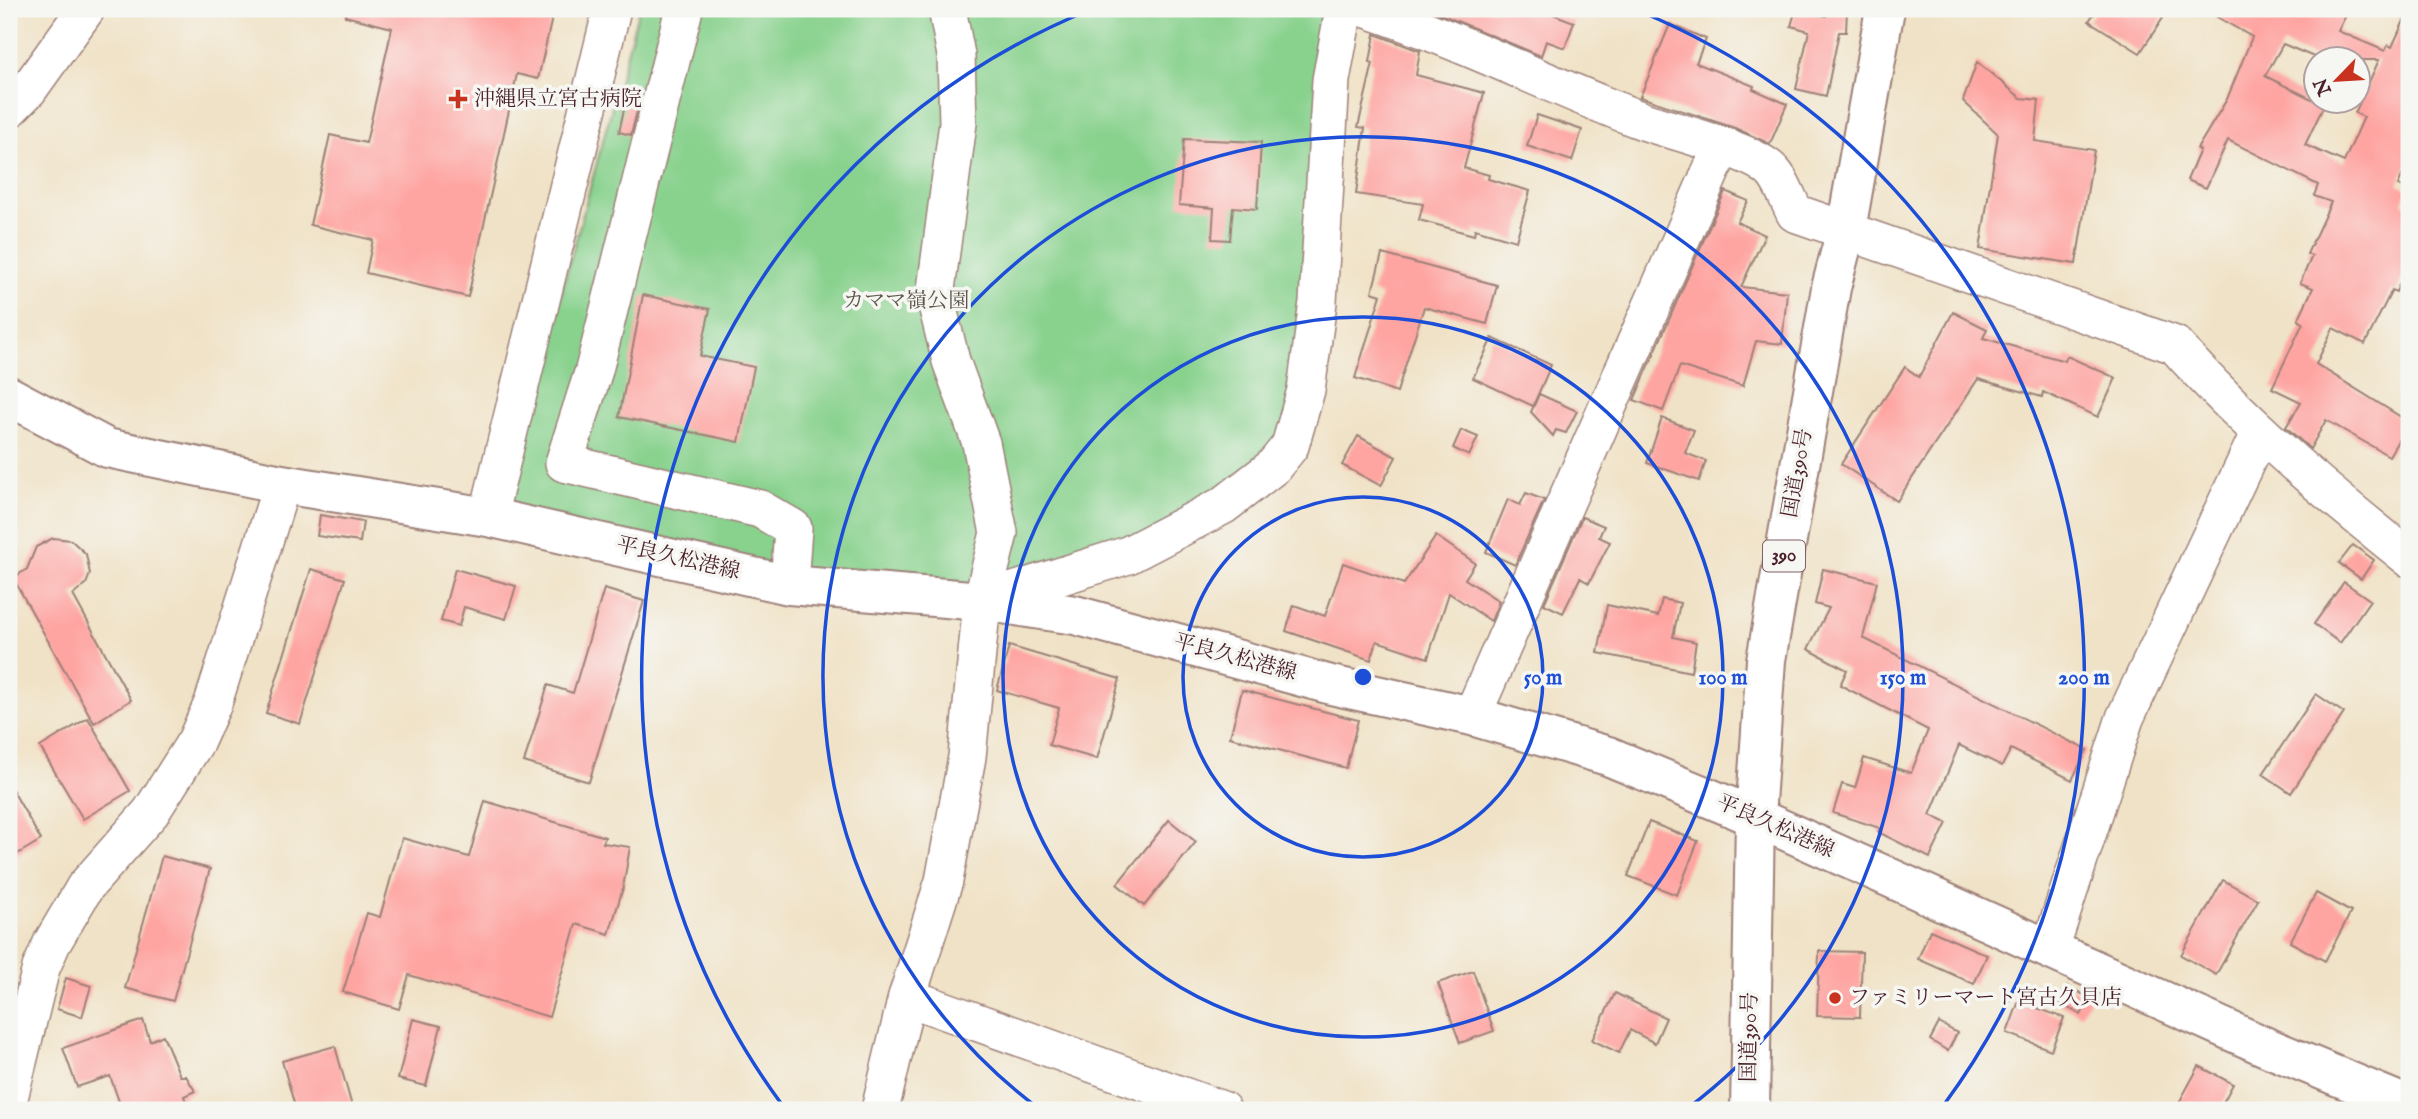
<svg xmlns="http://www.w3.org/2000/svg" width="2418" height="1119" font-family="'IM FELL English','Noto Serif JP',serif">
	<style>
		.green { fill: #89d28e; stroke: #6a785c; stroke-width: 2 }
		.building { fill: #fea5a2; fill-rule: evenodd }
		.lines { fill: none; stroke-linecap: round; stroke-linejoin: round }
		.minor-casing { stroke: #9d8078; stroke-width: 40 }
		.major-casing { stroke: #9d8078; stroke-width: 42 }
		.highway-casing { stroke: #9d8078; stroke-width: 42 }
		.minor { stroke: #fff; stroke-width: 37 }
		.major { stroke: #fff; stroke-width: 38 }
		.highway { stroke: #fff; stroke-width: 38 }
		.ring { fill: none; stroke: #1d4ed8; stroke-width: 3.5 }
		.poi-dot { fill: #c8321e; stroke: #f6f6f2; stroke-width: 2.5 }
		.labels { text-anchor: middle; dominant-baseline: central; stroke-width: 7; stroke-linejoin: round; paint-order: stroke }
		.shield { fill: #f6f6f2; stroke: #7e6067; stroke-width: 2 }
		.shield-label { font-size: 19px; font-weight: bold; fill: #4a1f2b }
		.poi-label { font-size: 21px; fill: #4a1f2b; stroke: #f6f6f2; text-anchor: start }
		.park-label { font-size: 21px; fill: #5d5549; stroke: #f6f6f2 }
		.street-label { font-size: 21px; fill: #4a1f2b; stroke: #f6f6f2 }
		.centre { fill: #1d4ed8; stroke: #f6f6f2; stroke-width: 3.5 }
		.ring-label { font-size: 21px; text-anchor: middle; font-weight: bold; fill: #1d4ed8; stroke: #f6f6f2; stroke-width: 7; stroke-linejoin: round; paint-order: stroke }
	</style>
	<rect width="100%" height="100%" fill="#f6f6f2"/>
	<filter id="ink" filterUnits="userSpaceOnUse"><feTurbulence type="fractalNoise" baseFrequency=".0143" numOctaves="2"/><feDisplacementMap in="SourceGraphic" scale="14" xChannelSelector="R" yChannelSelector="G"/><feConvolveMatrix kernelMatrix="1 2 1 2 8 2 1 2 1" color-interpolation-filters="sRGB"/></filter>
	<filter id="wash" filterUnits="userSpaceOnUse"><feTurbulence type="fractalNoise" baseFrequency=".00686" numOctaves="4" result="noise"/><feDisplacementMap in="SourceGraphic" scale="28" xChannelSelector="R" yChannelSelector="G"/><feGaussianBlur stdDeviation="1.57" result="paint"/><feColorMatrix in="noise" values="0 0 0 0 0 0 0 0 0 0 0 0 0 0 0 0 0 1.4 0 .05"/><feComposite in="paint" operator="in"/></filter>
	<g filter="url(#wash)">
		<rect width="100%" height="100%" fill="#f0e2c6"/>
		<polygon class="green" points="639,9 1344,9 1290,446 1215,509 996,603 789,585 503,506"/>
		<g id="blocks">
			<g class="building">
				<polygon points="346,9 554,9 538,79 517,74 468,297 366,273 373,240 310,225 330,135 366,143 392,28 345,16"/>
				<polygon points="1428,9 1540,9 1574,22 1565,48 1546,41 1541,56"/>
				<polygon points="1796,9 1826,16 1827,9 1847,9 1846,32 1839,32 1826,96 1796,89 1809,31 1791,26"/>
				<polygon points="2097,9 2155,9 2165,15 2140,53 2089,21"/>
				<path d="M2203,9h146l-11,22 47,20 3,-6 4,2 17,-37v151l-11,24 10,4 -5,14 6,3v57l-13,29 -4,-2 -27,54 -32,-16 -17,36 93,58 -20,34 -63,-36 -16,29 -24,-22 15,-25 -29,-14 31,-65 -5,-3 15,-32 -13,-5 12,-27 -5,-2 24,-52 -17,-6 4,-11 -90,-45 -22,48 -19,-8 13,-30 -3,-1 30,-50 25,-62zM2283,44l38,16h58l-24,53 9,4 -20,45 -39,-17 19,-40 -59,-29z"/>
				<polygon points="1670,24 1706,39 1696,63 1754,86 1753,89 1787,104 1770,144 1735,128 1640,97"/>
				<polygon points="1375,34 1420,51 1416,75 1484,93 1464,168 1489,175 1488,179 1530,191 1516,241 1475,229 1474,235 1419,220 1423,204 1356,194 1365,128 1358,127 1373,63 1370,62"/>
				<polygon points="1977,62 2021,98 2039,100 2035,141 2094,150 2076,264 1980,249 1998,134 1963,101"/>
				<polygon points="626,100 639,103 631,135 619,132"/>
				<polygon points="1537,115 1582,130 1572,161 1527,146"/>
				<polygon points="1184,139 1261,142 1257,209 1233,207 1230,240 1212,239 1214,208 1179,205"/>
				<polygon points="1725,191 1748,201 1737,222 1765,235 1741,287 1787,292 1782,344 1756,341 1743,386 1680,366 1663,411 1634,400"/>
				<polygon points="1382,254 1497,285 1487,324 1424,307 1397,392 1355,378 1381,295 1372,292"/>
				<polygon points="643,295 710,309 700,356 754,367 739,442 619,417"/>
				<polygon points="1953,312 1987,329 1983,338 2065,361 2067,356 2116,378 2098,417 2043,392 2042,397 1978,379 1897,501 1841,464 1905,367 1919,377"/>
				<polygon points="1492,338 1551,365 1533,406 1473,378"/>
				<polygon points="1539,394 1577,411 1566,433 1556,430 1553,436 1531,412"/>
				<polygon points="1662,418 1694,430 1685,453 1706,461 1699,481 1647,463"/>
				<polygon points="1461,430 1478,437 1469,456 1453,448"/>
				<polygon points="1358,436 1396,457 1381,486 1342,465"/>
				<polygon points="1526,493 1544,500 1515,565 1486,552 1508,499 1520,505"/>
				<polygon points="320,515 363,522 360,542 317,536"/>
				<polygon points="1582,517 1604,526 1599,537 1610,542 1589,583 1580,578 1563,613 1544,604"/>
				<polygon points="1436,536 1475,563 1465,579 1499,601 1491,621 1449,593 1428,658 1377,641 1371,660 1286,631 1294,605 1325,616 1343,563 1404,584"/>
				<polygon points="53,538 71,540 86,554 90,574 86,584 73,595 131,700 94,723 13,578 27,569 36,547"/>
				<polygon points="2353,545 2374,560 2361,579 2339,563"/>
				<polygon points="311,569 345,579 300,724 266,713"/>
				<polygon points="455,569 516,586 506,619 464,607 459,626 441,621"/>
				<polygon points="1823,569 1877,582 1863,638 2087,750 2072,780 2011,749 2002,766 1959,745 1930,815 1947,823 1930,858 1878,832 1880,828 1833,813 1842,784 1855,788 1864,758 1911,773 1928,730 1840,685 1847,670 1808,649 1829,608 1815,604"/>
				<polygon points="2344,582 2370,600 2340,643 2314,624"/>
				<polygon points="604,589 644,601 589,782 524,762 548,685 573,693"/>
				<polygon points="1662,599 1680,603 1673,637 1696,642 1691,672 1598,653 1607,605 1658,616"/>
				<polygon points="1009,646 1120,679 1097,759 1049,745 1059,708 997,690"/>
				<polygon points="1242,690 1358,720 1346,768 1230,737"/>
				<polygon points="2316,694 2344,713 2291,793 2263,774"/>
				<polygon points="88,718 130,791 83,819 40,747"/>
				<polygon points="9,784 41,840 9,859"/>
				<polygon points="485,801 605,837 603,843 630,847 623,888 609,934 576,924 549,1017 409,975 399,1009 343,992 367,913 380,917 402,838 469,857"/>
				<polygon points="1169,820 1196,842 1144,906 1117,884"/>
				<polygon points="1649,822 1698,841 1677,895 1628,876"/>
				<polygon points="162,856 210,869 173,1001 125,988"/>
				<polygon points="2223,880 2258,900 2216,975 2181,955"/>
				<polygon points="2316,893 2351,912 2325,961 2290,942"/>
				<polygon points="1930,930 1987,955 1974,984 1918,959"/>
				<polygon points="1819,951 1862,952 1860,1017 1817,1016"/>
				<polygon points="1473,971 1494,1031 1460,1043 1438,983"/>
				<polygon points="66,978 91,986 82,1017 57,1009"/>
				<polygon points="2067,986 2090,998 2081,1015 2059,1003"/>
				<polygon points="1615,993 1666,1018 1655,1043 1630,1030 1619,1053 1592,1040"/>
				<polygon points="2019,1001 2064,1018 2051,1050 2007,1033"/>
				<polygon points="413,1019 441,1026 426,1086 398,1079"/>
				<polygon points="143,1020 150,1041 163,1035 180,1076 186,1076 195,1091 184,1096 189,1110 122,1110 110,1076 77,1087 63,1048"/>
				<polygon points="1939,1023 1957,1033 1948,1051 1930,1040"/>
				<polygon points="335,1046 353,1110 296,1110 282,1061"/>
				<polygon points="2199,1066 2233,1084 2219,1110 2175,1110"/>
			</g>
		</g>
	</g>
	<g filter="url(#ink)">
		<use href="#blocks" fill-opacity="0" stroke="#9d8078" stroke-width="2"/>
		<g class="lines">
			<defs>
				<g id="minor">
					<polyline points="684,9 594,370 564,463 760,509 793,528 789,585"/>
					<path d="M1367,9c93,31 180,75 271,110 31,12 113,30 134,52 10,10 16,29 23,42l380,132c70,79 151,147 234,213"/>
					<polyline points="9,109 28,90 86,9"/>
					<polyline points="488,517 612,9"/>
					<polyline points="982,601 1128,555 1224,505 1273,467 1290,446 1306,390 1318,302 1331,80 1344,9"/>
					<polyline points="1472,716 1722,146"/>
					<polyline points="2050,949 2125,718 2260,432"/>
					<polyline points="907,997 1222,1110"/>
					<polyline points="9,1098 41,968 52,943 85,887 151,812 196,741 213,703 282,484"/>
					<polyline points="880,1110 907,997 944,881 967,757 982,601 999,533 981,443 951,361 935,297 958,123 956,55 947,9"/>
				</g>
				<polyline id="major" points="9,396 107,448 282,484 488,517 789,585 982,601 1075,615 1331,685 1472,716 1608,756 1755,817 2264,1046 2409,1106"/>
				<polyline id="highway" points="1750,1110 1755,817 1766,660 1831,288 1846,230 1885,9"/>
			</defs>
			<use href="#minor" class="minor-casing"/>
			<use href="#major" class="major-casing"/>
			<use href="#highway" class="highway-casing"/>
			<use href="#minor" class="minor"/>
			<use href="#major" class="major"/>
			<use href="#highway" class="highway"/>
		</g>
	</g>
	<g class="ring">
		<circle cx="1363" cy="677" r="180"/>
		<circle cx="1363" cy="677" r="360"/>
		<path d="M1038 1108A540 540 0 1 1 1688 1108"/>
		<path d="M783 1106A721 721 0 0 1 1087 11M1639 11A721 721 0 0 1 1943 1106"/>
	</g>
	<g class="poi-dot">
		<path d="M454.5 88.5h7v7h7v7h-7v7h-7v-7h-7v-7h7z"/>
		<circle cx="1835" cy="998" r="7"/>
	</g>
	<g class="labels">
		<rect class="shield" x="1763" y="540.5" width="42" height="31" rx="5"/>
		<g class="shield-label">
			<text x="1784" y="556">390</text>
		</g>
		<g class="poi-label">
			<text x="474" y="99">沖縄県立宮古病院</text>
			<text x="1849" y="998">ファミリーマート宮古久貝店</text>
		</g>
		<g class="park-label">
			<text x="906" y="301">カママ嶺公園</text>
		</g>
		<g class="street-label">
			<text transform="translate(1798 473) rotate(-80)">国道390号</text>
			<text transform="translate(678 559) rotate(13)">平良久松港線</text>
			<text transform="translate(1235 658) rotate(15)">平良久松港線</text>
			<text transform="translate(1775 827) rotate(24)">平良久松港線</text>
			<text transform="translate(1750 1037) rotate(-89)">国道390号</text>
		</g>
	</g>
	<circle cx="1363" cy="677" r="10" class="centre"/>
	<g class="ring-label">
		<text x="1543" y="684">50 m</text>
		<text x="1723" y="684">100 m</text>
		<text x="1903" y="684">150 m</text>
		<text x="2084" y="684">200 m</text>
	</g>
	<rect width="2418" height="1119" fill="none" stroke="#f6f6f2" stroke-width="35"/>
	<g transform="translate(2337 80) rotate(245)"><circle r="33" fill="#f6f6f2" stroke="#b1a0a2" stroke-width="2"/>
	<path d="M0-5L12 26L0 18L-12 26Z" fill="#c8321e"/>
	<text y="-10" font-size="19" font-weight="bold" text-anchor="middle" fill="#4a1f2b">N</text>
	</g>
</svg>
